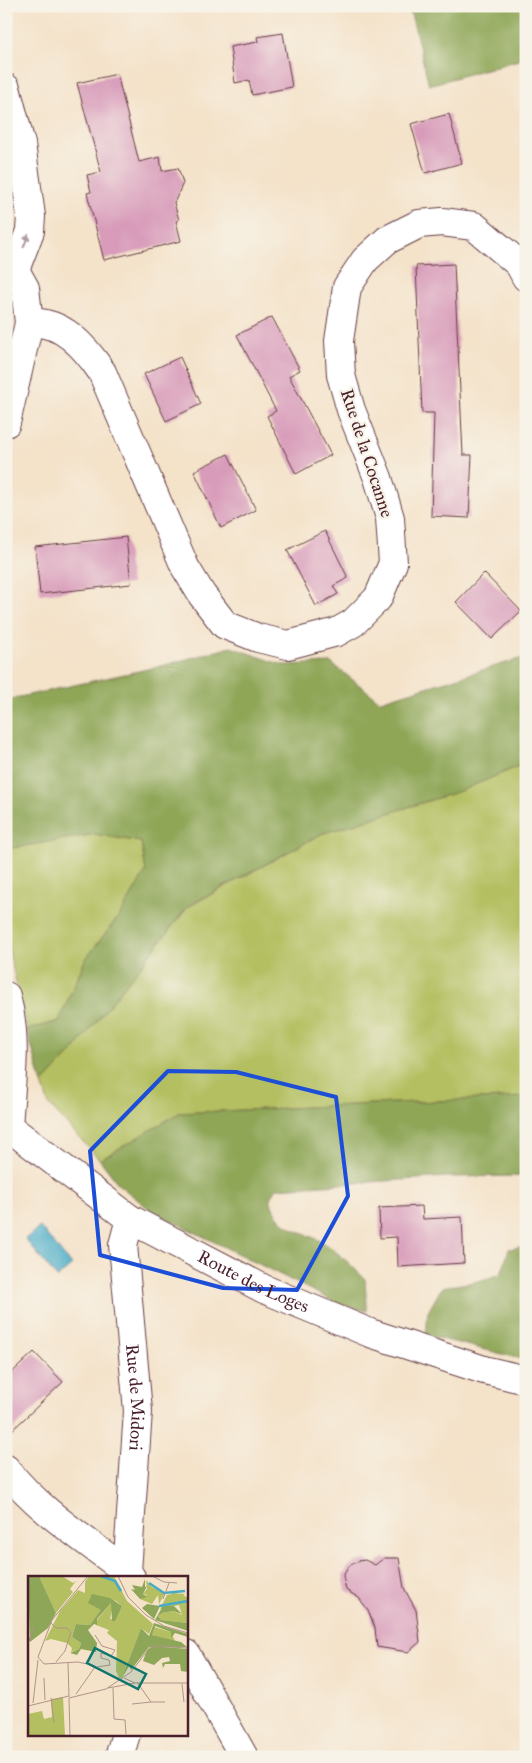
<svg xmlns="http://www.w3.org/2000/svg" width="532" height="1763" font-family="'IM FELL Great Primer',serif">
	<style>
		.green { fill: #b3bf61; stroke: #7e6f46 }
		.forest { fill: #8ea657; stroke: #6c6241 }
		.water { fill: #47abc7; stroke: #486579 }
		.building { fill: #d89bba }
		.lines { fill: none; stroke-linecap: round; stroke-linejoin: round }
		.minor-casing { stroke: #643c43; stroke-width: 30 }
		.tertiary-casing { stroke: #643c43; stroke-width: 30 }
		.minor { stroke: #fff; stroke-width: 28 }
		.tertiary { stroke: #fff; stroke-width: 28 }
		.oneway { fill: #ae9aa0 }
		.marked { fill: none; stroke: #1d4ed8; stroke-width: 4; stroke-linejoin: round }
		.labels { text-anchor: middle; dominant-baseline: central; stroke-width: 4.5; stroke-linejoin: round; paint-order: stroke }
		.street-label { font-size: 18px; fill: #4a1f2b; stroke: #f7f3e8 }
		.inset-river { fill: none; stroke: #47abc7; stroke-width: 2.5 }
		.inset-road { fill: none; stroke: #b0948a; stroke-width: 1 }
		.view { fill: #0f766e; fill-opacity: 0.15; stroke: #0f766e; stroke-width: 2.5 }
		.inset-edge { fill: none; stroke: #4a1f2b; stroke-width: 2.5 }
	</style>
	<rect width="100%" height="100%" fill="#f7f3e8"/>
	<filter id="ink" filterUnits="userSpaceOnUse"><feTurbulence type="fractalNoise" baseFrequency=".02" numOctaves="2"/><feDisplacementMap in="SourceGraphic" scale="10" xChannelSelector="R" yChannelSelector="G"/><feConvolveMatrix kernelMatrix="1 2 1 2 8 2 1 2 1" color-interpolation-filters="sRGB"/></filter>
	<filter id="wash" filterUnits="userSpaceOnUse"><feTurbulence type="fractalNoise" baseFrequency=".0096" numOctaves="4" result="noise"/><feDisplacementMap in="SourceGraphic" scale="20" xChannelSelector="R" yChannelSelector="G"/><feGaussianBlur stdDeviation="1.12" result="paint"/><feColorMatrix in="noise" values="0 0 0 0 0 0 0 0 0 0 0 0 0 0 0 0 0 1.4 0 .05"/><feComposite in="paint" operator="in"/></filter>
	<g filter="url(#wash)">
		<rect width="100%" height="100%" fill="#f4e2c9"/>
		<g class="green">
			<polygon points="526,763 526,1097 179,1113 100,1160 49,1105 42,1084 72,1052 188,907 321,834 460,791"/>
			<polygon points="95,834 141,842 146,871 122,912 85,960 59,1021 27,1030 6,939 6,849"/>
		</g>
		<g class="forest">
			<polygon points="409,6 526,6 526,58 429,85"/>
			<polygon points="231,647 283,665 331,663 380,701 526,657 526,763 460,791 321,834 188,906 72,1052 42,1084 27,1030 59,1021 85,960 122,912 146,871 141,842 95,834 6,849 6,700 161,666"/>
			<path d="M526,1097v79l-79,1 -170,11 -7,10c8,36 36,31 60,49 13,10 24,21 35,32l2,32 -28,-7 -187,-93 -33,-26 -19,-25 79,-47z"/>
			<polygon points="526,1246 526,1360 426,1335 428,1312 442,1287 475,1282 501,1274 509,1249"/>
		</g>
		<polygon class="water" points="40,1227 72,1265 57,1278 25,1239"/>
		<g id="blocks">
			<g class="building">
				<polygon points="283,33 292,87 252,95 249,80 235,83 230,47 258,42 257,37"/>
				<polygon points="117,74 139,162 160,157 162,171 178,168 183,183 174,203 179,220 176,221 181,241 104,260 87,193 91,192 87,175 101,172 77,83"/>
				<polygon points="449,114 462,163 425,173 411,124"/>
				<polygon points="454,264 463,455 472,455 469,518 431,516 434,413 422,413 416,266"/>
				<polygon points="272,317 300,370 289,376 331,455 296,474 267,416 276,411 237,335"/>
				<polygon points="180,357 201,404 166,421 144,374"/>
				<polygon points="228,454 256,510 221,528 194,471"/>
				<polygon points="325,531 348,578 333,586 338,594 316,606 287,550"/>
				<polygon points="126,537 131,584 40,594 35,547"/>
				<polygon points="484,573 521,611 492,639 456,602"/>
				<polygon points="422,1206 423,1219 462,1217 464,1263 398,1267 397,1237 380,1238 379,1208"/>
				<polygon points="34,1352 63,1382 6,1436 6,1378"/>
				<polygon points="384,1558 399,1558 404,1588 416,1610 420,1642 408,1652 377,1647 375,1628 368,1610 359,1598 346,1590 343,1576 349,1566 358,1561 365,1560 375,1565"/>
			</g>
		</g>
	</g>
	<g filter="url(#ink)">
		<use href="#blocks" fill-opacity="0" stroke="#643c43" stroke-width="1"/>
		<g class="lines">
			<defs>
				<g id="minor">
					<path d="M29,323c33,-3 56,24 73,49l83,195 17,28 23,30 33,13 30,7 49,-13 16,-9 25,-25 15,-35 -3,-45 -12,-40 -27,-68 -10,-35 -2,-34 8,-54 18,-27 22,-20 32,-16 23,-2 32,4 45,38 7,13"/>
					<path id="s1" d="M130,1219l-7,26 15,166 -11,161 4,5"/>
					<path d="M6,1469c34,43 79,70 121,103"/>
					<polyline points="186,1654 244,1757"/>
					<polyline points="119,1757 126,1734"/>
				</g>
				<g id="tertiary">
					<polyline points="6,88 21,144 31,216 30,231 15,270 25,288 29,323 6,423"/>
					<path d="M6,996c12,43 5,86 2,130"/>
					<path id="s2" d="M6,1125l124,94 134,70 106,44 114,37 42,10"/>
				</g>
			</defs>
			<use href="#minor" class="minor-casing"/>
			<use href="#tertiary" class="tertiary-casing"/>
			<use href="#minor" class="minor"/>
			<use href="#tertiary" class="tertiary"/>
		</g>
		<defs><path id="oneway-solid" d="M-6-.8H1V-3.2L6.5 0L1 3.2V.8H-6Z" transform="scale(1.25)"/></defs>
		<use class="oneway" href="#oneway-solid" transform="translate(26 241) rotate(-69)"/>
	</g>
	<path class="marked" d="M168,1071l68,1 100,25 12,99 -51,94 -74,-2 -123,-33 -10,-104z"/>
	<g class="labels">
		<g class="street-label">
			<text transform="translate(367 453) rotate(72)">Rue de la Cocanne</text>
			<text stroke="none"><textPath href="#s2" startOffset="294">Route des Loges</textPath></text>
			<text stroke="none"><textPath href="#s1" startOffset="180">Rue de Midori</textPath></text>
		</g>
	</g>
	<g transform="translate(28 1576)">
		<rect width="160" height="160" fill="#f4e2c9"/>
		<path d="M11,0h23l11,7 3,-2 -6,8 3,3 -17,21zM61,0h25l13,25 26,23 -4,10 -8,-6 -19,50h-3l-3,-7 1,-30 -10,-8 2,-3 -13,-5 1,-5 14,-17 2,1 -3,15h5l7,-13 -6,-5 -21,-6 -4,9 11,6 -12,15 -14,-1 -4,13 9,6 -2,6 -8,3 1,-4 -5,-5 -16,-4 -6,2 15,-30 18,-21 7,3v-11zM118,4l6,7 13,6 -6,11 -1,-9 -6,9 -12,-5 7,-4 -4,-1 4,-5zM157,15l-12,2 12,1 -2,1 5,3v25l-27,-3 -3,-4 4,-3 11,-2 9,4 -3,-10 -19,4 7,-14 5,-1 -2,-2zM126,51l17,5 4,9 -23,-6zM35,121l2,39h-37v-22l14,-3 2,8 8,-2 -1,-18z" fill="#b3bf61"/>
		<path d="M0,0h11l17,37 -8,15 -18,14zM117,3v8l2,-1 -4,8 4,3 -7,2 -9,-10 4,1 -3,-5 10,2zM64,18l18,4 12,8 -7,15h-3l-1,-18 -14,16v6l-3,-1 -6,6 9,13 -1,9 -15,-3 -4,6 -7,-2 9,-4 2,-6 -9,-6 4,-13 14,1 11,-15 -13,-7zM119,28l13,2 -6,13 -12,-11zM135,30h11l8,8 -9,-3 -11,2 -4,3 3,4 27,3v8l-33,-11zM126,47l34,11v3l-13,-4 -4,5v-6l-16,-6 -3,9 29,7 6,5h-38l-18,23 -2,-4 -7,12 19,-50 8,8zM125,70l35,3v23l-7,-1 -1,-7h-15l-2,4 -1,-5 8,-2 -1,-4 -7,1 -8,7 -11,-4 4,-11z" fill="#8ea657"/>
		<path class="inset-river" d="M73,0l14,5 6,10M121,7l15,10 21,-2M131,30l29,-5"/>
		<path class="inset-road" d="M90,0l10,21 18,18 18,11 24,7M124,0l12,6 13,1M135,23l6,-16M23,47l5,5h11l4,4 -6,19 -9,11M67,59l7,11 13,4 -4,6 -10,-3v5l8,2 1,5 -13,2M0,68l6,-18M10,81l14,-37 36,-44M10,81l6,7 34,-2 14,3 27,14M40,87l1,34M16,102l1,22M96,102l11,5h53M109,106l14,20h14M154,108l2,18M80,112l27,-5M85,112l1,31 11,1 1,14M48,118l19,-27M23,122l3,25M41,122l37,-9 25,-17 20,-26 37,2M41,122l1,38M5,127l5,-43M104,128l19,-2M0,130l41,-10"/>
		<path class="view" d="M67,72l51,26 -8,15 -51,-26z"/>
		<rect width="160" height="160" class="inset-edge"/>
	</g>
	<rect width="532" height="1763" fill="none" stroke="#f7f3e8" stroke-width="25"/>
</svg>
